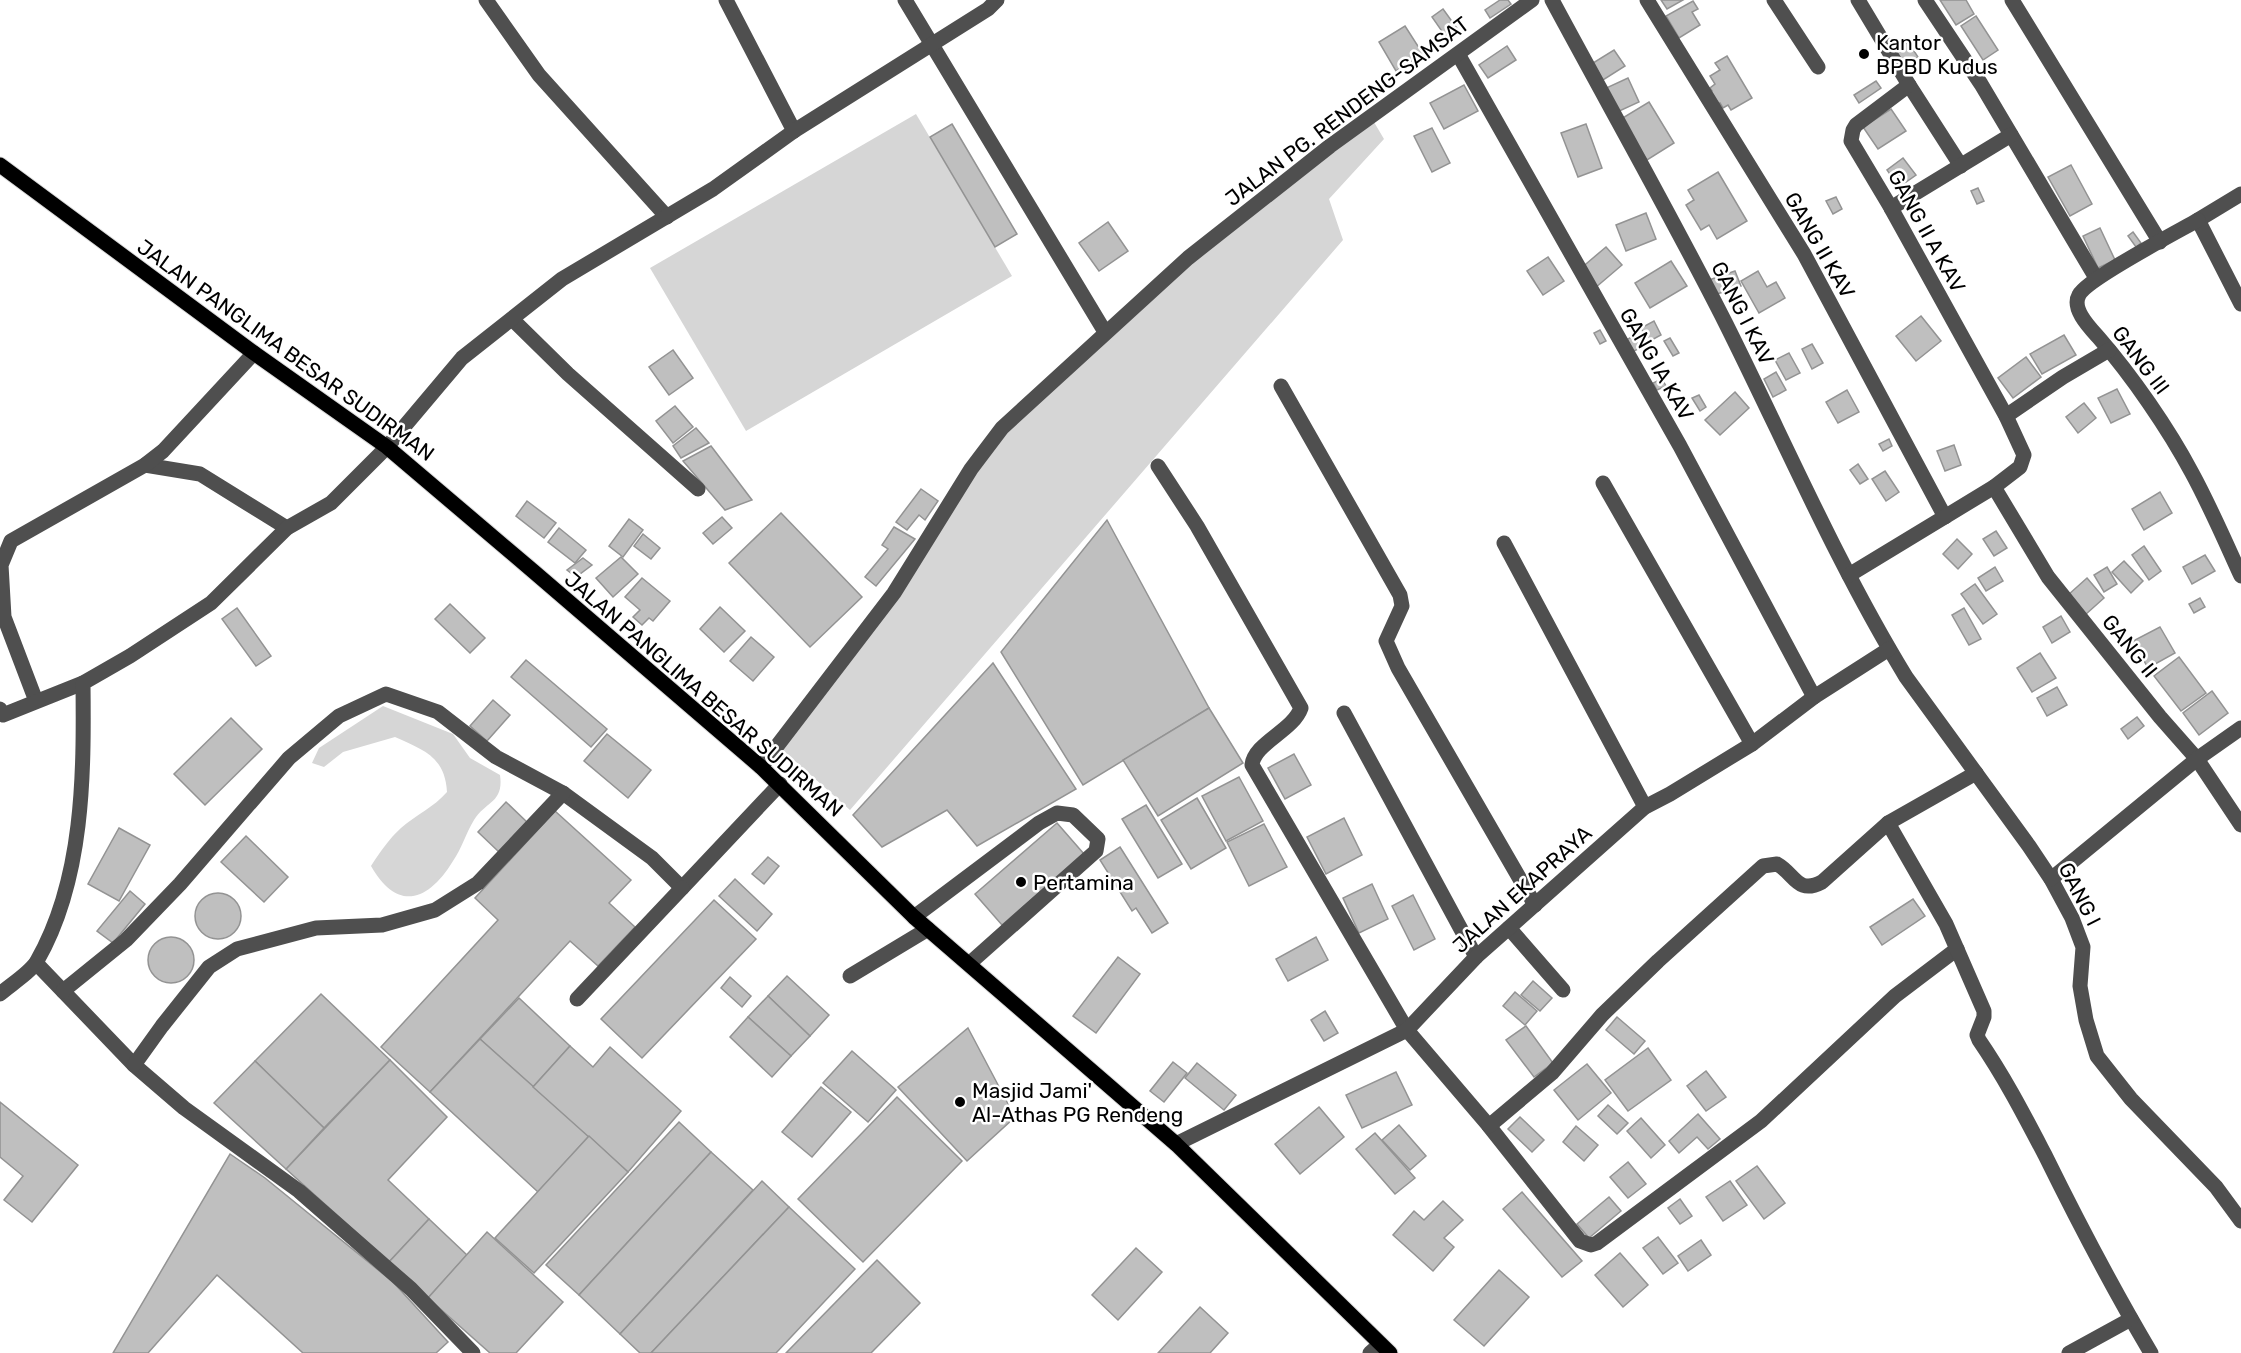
<svg xmlns="http://www.w3.org/2000/svg" width="2241" height="1353" font-family="Rubik,sans-serif">
	<style>
		.green { fill: #d6d6d6 }
		.building { fill: #bfbfbf; stroke: #939393; stroke-width: 1.5 }
		.lines { fill: none; stroke-linecap: round; stroke-linejoin: round }
		.major-casing { stroke: #dbdbdb; stroke-width: 17 }
		.minor { stroke: #4f4f4f; stroke-width: 15 }
		.major { stroke: #000; stroke-width: 15 }
		.poi-dot { fill: #000; stroke: #fff; stroke-width: 2 }
		.labels { text-anchor: middle; dominant-baseline: central; stroke-width: 5; stroke-linejoin: round; paint-order: stroke }
		.poi-label { font-size: 21px; fill: #000; stroke: #fff; text-anchor: start }
		.street-label { font-size: 21px; fill: #000; stroke: #fff }
	</style>
	<rect width="100%" height="100%" fill="#fff"/>
	<g class="green">
		<polygon points="916,114 1012,276 746,431 650,268"/>
		<polygon points="1371,117 1384,139 1329,199 1343,240 850,810 777,745 894,593 971,469 1105,332"/>
		<path d="M383,706l70,28 17,24 30,17c4,28 -14,26 -26,45 -8,13 -12,28 -21,41 -25,41 -56,51 -82,5 9,-14 18,-27 30,-38 15,-13 33,-21 46,-36 -2,-35 -23,-42 -52,-55l-52,15 -19,15 -12,-4 7,-15z"/>
	</g>
	<g class="building">
		<polygon points="1500,0 1508,0 1511,4 1490,18 1485,10"/>
		<polygon points="1661,0 1683,0 1667,9"/>
		<polygon points="1940,0 1966,0 1974,14 1956,25"/>
		<polygon points="1693,1 1698,9 1692,12 1700,25 1679,38 1666,16"/>
		<polygon points="1443,9 1459,31 1448,40 1432,17"/>
		<polygon points="1976,16 1998,50 1983,60 1961,26"/>
		<polygon points="1405,26 1423,54 1396,71 1379,42"/>
		<polygon points="1908,42 1918,57 1905,66 1895,51"/>
		<polygon points="1507,46 1516,60 1488,78 1479,65"/>
		<polygon points="1614,50 1625,66 1603,80 1593,63"/>
		<polygon points="1727,56 1752,98 1731,110 1728,105 1723,108 1720,103 1715,105 1709,94 1712,91 1710,88 1715,84 1710,76 1720,70 1715,63"/>
		<polygon points="1628,78 1639,102 1615,113 1604,89"/>
		<polygon points="1876,81 1881,88 1859,103 1854,95"/>
		<polygon points="1464,85 1478,111 1444,129 1430,103"/>
		<polygon points="1649,102 1674,143 1647,160 1621,119"/>
		<polygon points="1891,109 1906,131 1878,149 1863,127"/>
		<polygon points="952,124 1017,234 995,247 930,137"/>
		<polygon points="1586,124 1602,168 1578,177 1561,133"/>
		<polygon points="1432,128 1450,163 1432,172 1414,136"/>
		<polygon points="1903,158 1916,175 1899,187 1887,170"/>
		<polygon points="2071,165 2092,204 2070,216 2048,177"/>
		<polygon points="1718,172 1747,221 1717,239 1709,225 1701,230 1686,205 1694,200 1688,190"/>
		<polygon points="1978,188 1984,201 1977,204 1971,191"/>
		<polygon points="1836,197 1842,209 1833,214 1826,201"/>
		<polygon points="1646,213 1656,239 1626,251 1616,225"/>
		<polygon points="1108,222 1128,251 1099,271 1079,243"/>
		<polygon points="2100,228 2115,260 2098,268 2083,236"/>
		<polygon points="2133,232 2141,243 2136,247 2128,236"/>
		<polygon points="1606,247 1622,265 1595,288 1580,269"/>
		<polygon points="1548,257 1564,281 1543,295 1527,271"/>
		<polygon points="1671,261 1687,286 1650,308 1635,283"/>
		<polygon points="1735,271 1741,286 1714,295 1709,280"/>
		<polygon points="1758,271 1767,287 1776,282 1785,298 1759,313 1741,281"/>
		<polygon points="1921,316 1941,341 1916,361 1896,336"/>
		<polygon points="1654,321 1661,335 1648,342 1641,328"/>
		<polygon points="1600,330 1606,341 1600,344 1594,333"/>
		<polygon points="1639,333 1646,345 1632,352 1626,340"/>
		<polygon points="2064,335 2076,355 2042,374 2030,354"/>
		<polygon points="1670,338 1679,353 1673,356 1664,341"/>
		<polygon points="1812,344 1823,363 1812,369 1802,349"/>
		<polygon points="673,350 693,378 669,395 649,367"/>
		<polygon points="1789,353 1800,373 1786,380 1775,360"/>
		<polygon points="2026,357 2041,377 2013,398 1998,378"/>
		<polygon points="1776,372 1786,390 1773,397 1764,379"/>
		<polygon points="1662,379 1666,386 1657,390 1653,383"/>
		<polygon points="2117,389 2130,414 2111,423 2098,398"/>
		<polygon points="1847,390 1859,412 1838,423 1826,402"/>
		<polygon points="1735,392 1749,408 1720,435 1705,420"/>
		<polygon points="1699,395 1706,407 1700,411 1692,398"/>
		<polygon points="2084,403 2096,418 2078,433 2066,417"/>
		<polygon points="675,406 693,427 673,443 656,421"/>
		<polygon points="696,428 709,443 681,458 673,446"/>
		<polygon points="1889,439 1892,446 1883,451 1879,444"/>
		<polygon points="1954,445 1961,465 1945,471 1937,451"/>
		<polygon points="711,446 752,500 725,510 683,461"/>
		<polygon points="1858,464 1868,479 1860,484 1850,470"/>
		<polygon points="1885,471 1899,492 1886,501 1872,479"/>
		<polygon points="921,489 938,501 925,520 919,515 907,530 896,522"/>
		<polygon points="2160,492 2172,513 2144,530 2132,509"/>
		<polygon points="527,501 556,523 544,538 516,516"/>
		<polygon points="781,513 862,597 810,647 729,563"/>
		<polygon points="722,517 732,528 713,544 703,533"/>
		<polygon points="629,519 643,530 623,557 609,546"/>
		<polygon points="1107,520 1209,708 1083,785 1001,652"/>
		<polygon points="894,527 915,539 876,586 865,577 888,549 882,545"/>
		<polygon points="559,528 586,550 575,563 548,542"/>
		<polygon points="1996,531 2007,548 1994,556 1983,539"/>
		<polygon points="643,534 660,548 651,559 634,546"/>
		<polygon points="1957,539 1972,554 1958,569 1943,554"/>
		<polygon points="2144,546 2161,571 2149,580 2132,555"/>
		<polygon points="2205,555 2215,571 2192,584 2183,567"/>
		<polygon points="621,557 638,574 613,597 596,578"/>
		<polygon points="583,558 592,565 576,577 567,570"/>
		<polygon points="2124,561 2143,581 2131,593 2112,572"/>
		<polygon points="1995,567 2003,581 1986,591 1978,578"/>
		<polygon points="2107,567 2117,584 2104,592 2094,575"/>
		<polygon points="642,578 670,601 653,621 649,618 642,625 633,617 640,610 625,597"/>
		<polygon points="2087,578 2104,598 2085,615 2068,595"/>
		<polygon points="1975,584 1997,614 1983,624 1961,594"/>
		<polygon points="2200,598 2205,607 2194,613 2189,604"/>
		<polygon points="450,604 485,638 470,653 435,619"/>
		<polygon points="720,607 745,631 724,652 700,629"/>
		<polygon points="237,608 271,656 256,666 222,619"/>
		<polygon points="1964,608 1981,639 1969,645 1952,615"/>
		<polygon points="2061,616 2070,632 2052,643 2043,627"/>
		<polygon points="2160,627 2175,653 2148,668 2133,641"/>
		<polygon points="751,637 774,657 753,681 730,661"/>
		<polygon points="2040,653 2056,678 2032,692 2017,668"/>
		<polygon points="2179,657 2206,693 2181,711 2154,676"/>
		<polygon points="526,660 607,729 591,747 511,677"/>
		<polygon points="993,663 1076,789 977,846 947,810 882,847 853,815"/>
		<polygon points="2057,687 2067,705 2047,716 2037,698"/>
		<polygon points="2212,691 2228,713 2199,735 2183,713"/>
		<polygon points="493,700 510,715 487,741 470,726"/>
		<polygon points="1209,708 1243,763 1158,816 1123,760"/>
		<polygon points="2137,717 2144,726 2128,739 2121,729"/>
		<polygon points="231,718 262,749 205,805 174,774"/>
		<polygon points="607,734 651,770 628,798 584,761"/>
		<polygon points="1294,754 1311,785 1285,799 1268,768"/>
		<polygon points="1239,777 1263,821 1226,841 1202,796"/>
		<polygon points="1197,798 1226,848 1191,869 1161,820"/>
		<polygon points="506,802 528,823 500,853 478,832"/>
		<polygon points="1146,805 1182,864 1158,878 1122,819"/>
		<polygon points="555,811 631,880 609,903 635,927 598,966 570,941 430,1092 381,1047 498,920 475,898"/>
		<polygon points="1344,818 1362,855 1326,874 1307,837"/>
		<polygon points="1057,823 1084,854 1002,925 975,894"/>
		<polygon points="1264,824 1287,867 1249,886 1227,842"/>
		<polygon points="119,828 150,845 119,901 88,884"/>
		<polygon points="246,836 288,877 264,902 221,862"/>
		<polygon points="1120,847 1168,923 1152,933 1136,908 1132,911 1100,860"/>
		<polygon points="768,857 779,866 764,884 752,874"/>
		<polygon points="735,879 772,914 757,931 719,896"/>
		<polygon points="1372,884 1388,919 1359,933 1343,898"/>
		<polygon points="130,891 145,904 113,943 97,931"/>
		<circle cx="218" cy="916" r="23"/>
		<polygon points="1413,895 1435,939 1414,950 1392,906"/>
		<polygon points="1913,899 1925,916 1882,945 1870,927"/>
		<polygon points="714,900 756,939 642,1058 601,1019"/>
		<circle cx="171" cy="960" r="23"/>
		<polygon points="1316,937 1328,960 1288,981 1276,959"/>
		<polygon points="1118,957 1140,974 1096,1033 1073,1016"/>
		<polygon points="787,976 829,1015 810,1036 768,996"/>
		<polygon points="730,977 751,996 742,1007 721,988"/>
		<polygon points="1533,981 1552,998 1540,1011 1521,995"/>
		<polygon points="1515,992 1537,1011 1525,1025 1503,1006"/>
		<polygon points="321,994 390,1060 324,1128 255,1061"/>
		<polygon points="768,996 810,1036 791,1056 748,1017"/>
		<polygon points="519,998 570,1046 533,1087 480,1039"/>
		<polygon points="1325,1011 1338,1033 1324,1041 1311,1020"/>
		<polygon points="748,1017 791,1056 772,1077 730,1037"/>
		<polygon points="1617,1017 1645,1041 1634,1054 1606,1030"/>
		<polygon points="1526,1026 1553,1063 1534,1077 1506,1040"/>
		<polygon points="968,1028 1015,1117 967,1161 898,1087"/>
		<polygon points="480,1039 589,1136 538,1192 430,1092"/>
		<polygon points="570,1046 593,1067 610,1047 681,1111 628,1172 533,1087"/>
		<polygon points="1648,1048 1671,1080 1628,1111 1605,1080"/>
		<polygon points="852,1051 896,1090 868,1122 823,1083"/>
		<polygon points="390,1060 447,1117 388,1180 429,1219 389,1262 286,1169"/>
		<polygon points="255,1061 324,1128 286,1169 214,1103"/>
		<polygon points="1173,1062 1187,1073 1164,1102 1150,1091"/>
		<polygon points="1197,1063 1236,1095 1224,1110 1185,1078"/>
		<polygon points="1587,1064 1611,1093 1578,1120 1554,1090"/>
		<polygon points="1706,1071 1726,1097 1706,1111 1687,1086"/>
		<polygon points="1396,1072 1412,1105 1362,1128 1346,1095"/>
		<polygon points="821,1087 851,1112 812,1157 782,1132"/>
		<polygon points="897,1097 962,1161 863,1262 798,1199"/>
		<polygon points="0,1102 78,1165 32,1222 4,1200 23,1176 0,1157"/>
		<polygon points="1608,1105 1628,1123 1617,1134 1598,1116"/>
		<polygon points="1319,1107 1344,1137 1300,1174 1275,1144"/>
		<polygon points="1698,1114 1720,1139 1708,1149 1697,1137 1679,1153 1669,1141"/>
		<polygon points="1520,1117 1544,1140 1532,1152 1508,1129"/>
		<polygon points="1641,1118 1665,1145 1651,1158 1627,1131"/>
		<polygon points="679,1122 711,1152 579,1295 546,1265"/>
		<polygon points="1399,1125 1426,1156 1410,1170 1382,1140"/>
		<polygon points="1576,1126 1598,1145 1584,1161 1563,1142"/>
		<polygon points="1375,1133 1415,1178 1395,1194 1356,1149"/>
		<polygon points="589,1136 628,1172 534,1273 495,1238"/>
		<polygon points="711,1152 753,1190 620,1334 579,1295"/>
		<polygon points="230,1154 265,1178 393,1282 448,1342 436,1353 303,1353 217,1275 148,1353 113,1353"/>
		<polygon points="1628,1162 1646,1184 1628,1198 1610,1177"/>
		<polygon points="1757,1166 1785,1203 1764,1219 1736,1181"/>
		<polygon points="762,1181 789,1207 651,1353 640,1353 620,1334"/>
		<polygon points="1730,1181 1747,1205 1723,1221 1706,1197"/>
		<polygon points="1522,1192 1582,1261 1562,1277 1503,1209"/>
		<polygon points="1609,1197 1621,1211 1589,1238 1577,1224"/>
		<polygon points="1680,1199 1692,1216 1680,1224 1668,1208"/>
		<polygon points="1443,1201 1463,1220 1444,1238 1454,1247 1433,1271 1393,1235 1414,1211 1424,1220"/>
		<polygon points="789,1207 855,1269 776,1353 651,1353"/>
		<polygon points="429,1219 467,1255 428,1298 389,1262"/>
		<polygon points="487,1232 563,1302 516,1353 490,1353 428,1298"/>
		<polygon points="1658,1237 1678,1263 1663,1274 1643,1248"/>
		<polygon points="1701,1240 1711,1255 1688,1271 1678,1256"/>
		<polygon points="1136,1248 1162,1272 1118,1320 1092,1295"/>
		<polygon points="1620,1253 1648,1285 1623,1307 1595,1275"/>
		<polygon points="877,1260 920,1303 871,1353 786,1353"/>
		<polygon points="1499,1270 1529,1297 1484,1346 1454,1320"/>
		<polygon points="1200,1307 1228,1333 1210,1353 1158,1353"/>
	</g>
	<g class="lines">
		<defs>
			<polyline id="major" points="0,165 254,353 387,447 533,571 761,767 914,917 1176,1144 1390,1353"/>
		</defs>
		<use href="#major" class="major-casing"/>
		<g class="minor">
			<polyline points="486,0 539,75 667,217"/>
			<polyline points="726,0 794,131"/>
			<polyline points="905,0 1105,332"/>
			<path d="M1552,0c58,108 119,215 174,324 59,118 111,240 180,353l123,169 22,33 21,39 11,29 -3,39 6,34 11,36 34,43 85,88 25,34"/>
			<polyline points="1647,0 1804,254 1945,517"/>
			<polyline points="1774,0 1818,67"/>
			<polyline points="1858,0 1909,85 1961,166"/>
			<polyline points="1925,0 1981,84 2096,278"/>
			<polyline points="2012,0 2160,242"/>
			<polyline points="1458,54 1680,446 1814,697"/>
			<polyline points="2241,194 2198,220 2241,304"/>
			<polyline points="1891,208 2011,135"/>
			<path d="M2198,220c-21,12 -111,59 -119,75 -8,14 11,33 20,43 33,38 69,90 93,135 18,33 33,68 49,103"/>
			<polyline points="512,319 568,374 698,489"/>
			<polyline points="1281,386 1400,595 1402,606 1386,641 1398,668 1535,905"/>
			<polyline points="2006,416 2063,377 2109,350"/>
			<polyline points="145,465 200,474 287,528"/>
			<path d="M1158,466l39,60 104,182c-8,23 -47,35 -49,57l155,265 82,96 91,115 11,4 6,-2 164,-122 134,-125 62,-47"/>
			<polyline points="1603,483 1752,744"/>
			<polyline points="1994,487 2048,577 2160,717 2197,759 2241,825"/>
			<polyline points="1504,543 1645,807"/>
			<polyline points="1849,575 1994,487 2020,467 2024,455 2006,416 1891,208 1851,141 1853,130 1856,125 1909,85"/>
			<polyline points="36,701 4,617 1,565 11,541 145,465 163,451 254,353"/>
			<polyline points="0,709 3,715 83,683"/>
			<polyline points="1344,713 1476,957"/>
			<polyline points="761,767 894,593 971,469 1002,428 1188,258 1330,146 1532,0"/>
			<path d="M1888,823l58,101 38,87v6l-7,18 2,5c26,38 45,75 66,115 33,67 68,134 106,198"/>
			<polyline points="2051,879 2197,759 2241,728"/>
			<polyline points="914,917 1039,823 1057,813 1073,815 1098,839 1096,851 970,963"/>
			<polyline points="1509,928 1563,990"/>
			<polyline points="36,963 134,1065 184,1108 299,1191 411,1289 473,1353"/>
			<polyline points="850,976 928,929"/>
			<polyline points="63,991 126,940 180,884 289,758 339,716 386,694 438,712 496,757 563,793 652,858 682,888 780,784"/>
			<path d="M0,994c10,-9 31,-22 37,-33 47,-82 47,-187 46,-278l47,-27 81,-53 76,-75 44,-25 56,-56 75,-89 100,-79 151,-90 81,-58 194,-122 9,-9"/>
			<polyline points="577,999 682,888"/>
			<polyline points="134,1065 162,1026 209,967 237,949 316,928 382,925 435,910 478,883 563,793"/>
			<path d="M1489,1126l63,-53 50,-58 56,-54 105,-95 14,-2c18,10 20,31 45,18l66,-59 88,-50"/>
			<polyline points="1176,1144 1407,1030 1476,957 1645,807 1670,794 1752,744 1814,697 1889,649"/>
			<polyline points="1370,1353 1380,1344"/>
			<polyline points="2069,1353 2131,1319"/>
		</g>
		<use href="#major" class="major"/>
	</g>
	<g class="poi-dot">
		<circle cx="1864" cy="54" r="6"/>
		<circle cx="1021" cy="882" r="6"/>
		<circle cx="960" cy="1102" r="6"/>
	</g>
	<g class="labels">
		<g class="poi-label">
			<text x="1876" y="42">Kantor<tspan x="1876" dy="24">BPBD Kudus</tspan></text>
			<text x="1033" y="882">Pertamina</text>
			<text x="972" y="1090">Masjid Jami'<tspan x="972" dy="24">Al-Athas PG Rendeng</tspan></text>
		</g>
		<g class="street-label">
			<text transform="translate(1347 111) rotate(-37)">JALAN PG. RENDENG-SAMSAT</text>
			<text transform="translate(1927 231) rotate(61)">GANG II A KAV</text>
			<text transform="translate(1820 245) rotate(60)">GANG II KAV</text>
			<text transform="translate(1743 313) rotate(63)">GANG I KAV</text>
			<text transform="translate(286 350) rotate(36)">JALAN PANGLIMA BESAR SUDIRMAN</text>
			<text transform="translate(2141 360) rotate(53)">GANG III</text>
			<text transform="translate(1657 364) rotate(60)">GANG IA KAV</text>
			<text transform="translate(2130 646) rotate(51)">GANG II</text>
			<text transform="translate(704 694) rotate(41)">JALAN PANGLIMA BESAR SUDIRMAN</text>
			<text transform="translate(1522 889) rotate(-42)">JALAN EKAPRAYA</text>
			<text transform="translate(2080 894) rotate(63)">GANG I</text>
		</g>
	</g>
</svg>
